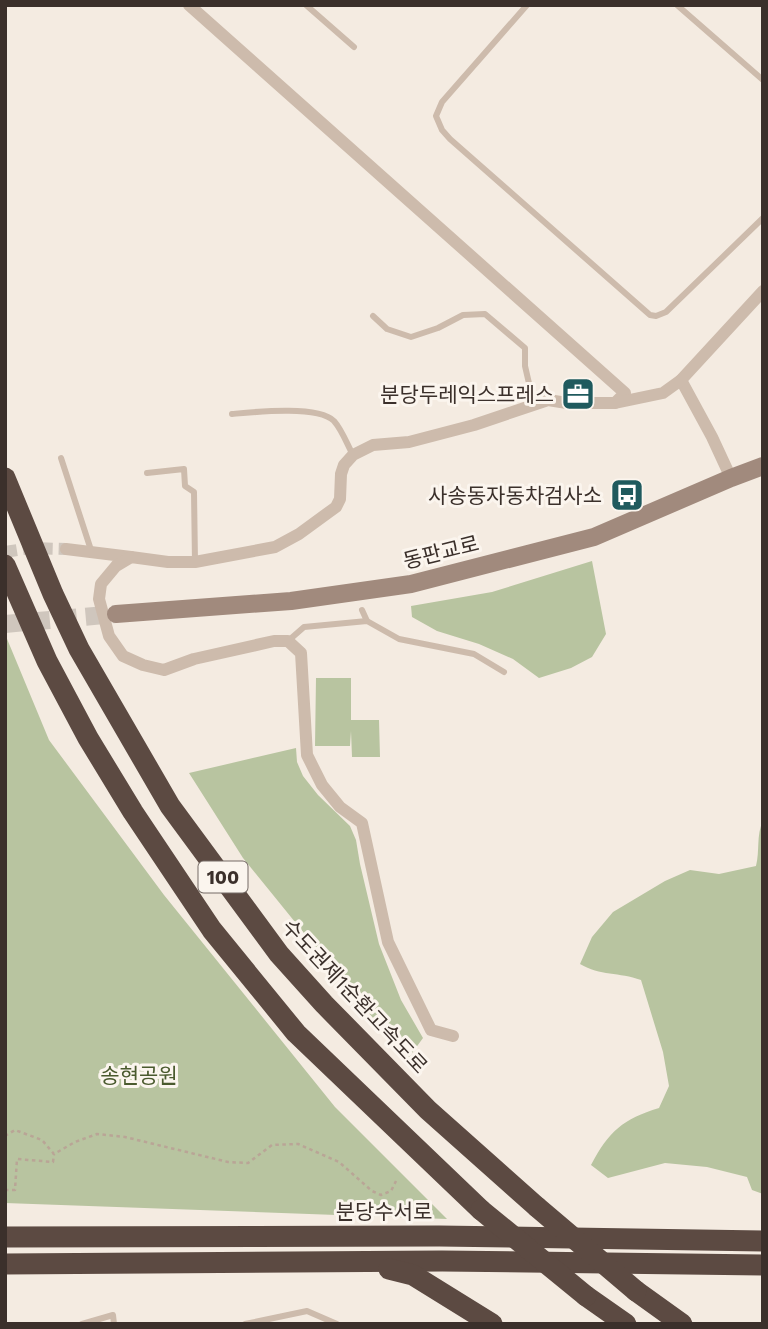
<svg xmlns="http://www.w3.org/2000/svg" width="768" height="1329" font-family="'Work Sans','Noto Sans KR',sans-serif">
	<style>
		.green { fill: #b8c4a0 }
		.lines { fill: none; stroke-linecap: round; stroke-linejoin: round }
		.street-tunnel { stroke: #cfc6bd; stroke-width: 12; stroke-dasharray: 12 6; stroke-linecap: butt }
		.secondary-tunnel { stroke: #cfc6bd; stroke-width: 18; stroke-dasharray: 18 9; stroke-linecap: butt }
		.path { stroke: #b9a596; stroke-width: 2.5; stroke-dasharray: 3.5 3.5; stroke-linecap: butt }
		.lane { stroke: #cdbbac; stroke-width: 6 }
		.street { stroke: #cdbbac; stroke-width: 12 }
		.secondary { stroke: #a18a7d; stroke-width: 18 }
		.highway { stroke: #5c4a42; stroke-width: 21 }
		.highway-bridge { stroke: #5c4a42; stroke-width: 21 }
		.labels { text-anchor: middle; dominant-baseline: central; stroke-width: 6; stroke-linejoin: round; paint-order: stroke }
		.shield { fill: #fbf5ee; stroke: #756b66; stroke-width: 2 }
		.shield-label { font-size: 19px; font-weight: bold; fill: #3b302b }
		.poi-label { font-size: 21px; fill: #3b302b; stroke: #fbf5ee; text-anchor: end }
		.street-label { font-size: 21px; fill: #3b302b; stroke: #fbf5ee }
		.park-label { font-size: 21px; fill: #4a5a2e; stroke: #fbf5ee }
	</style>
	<rect width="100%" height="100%" fill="#f4ebe1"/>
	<g class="green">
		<polygon points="592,561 606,634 592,657 571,668 539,678 513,659 479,644 437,631 412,617 411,606 492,592"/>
		<polygon points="5,634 49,740 164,895 335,1107 447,1219 5,1203"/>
		<polygon points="316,678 351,678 351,720 379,720 380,757 352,757 351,731 350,746 315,746"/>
		<polygon points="296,748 297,762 303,776 318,795 350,826 356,840 360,864 379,944 401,1000 423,1038 407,1060 243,858 189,773"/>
		<path d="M763,821v373l-11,-4 -5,-13 -40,-10 -42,-4 -57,15 -17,-13c18,-34 32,-46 68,-57l10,-22 -6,-34 -22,-72c-22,-8 -41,-4 -61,-16l12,-27 21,-25 52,-31 25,-11 29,4 37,-8c4,-15 0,-31 7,-45z"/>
	</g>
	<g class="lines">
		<polyline class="street-tunnel" points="5,552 30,548 66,549"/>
		<polyline class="secondary-tunnel" points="5,624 116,614"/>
		<g class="path">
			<polyline points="5,1136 15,1130 42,1140 54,1154 75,1142 97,1134 125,1137 228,1162 248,1163 272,1145 298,1144 339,1162 372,1191 381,1195 391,1191 396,1181"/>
			<polyline points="5,1190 15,1190 17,1159 53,1162 54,1154"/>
		</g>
		<g class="lane">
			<polyline points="306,5 354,47"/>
			<polyline points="527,5 442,102 436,116 442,130 450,139 650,315 656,316 666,312 763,218"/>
			<polyline points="677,5 763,80"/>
			<polyline points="373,316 387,329 411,337 438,328 463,315 485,314 525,348 525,366 534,405"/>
			<path d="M232,414c22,-2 86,-9 102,7 8,9 13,23 19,34"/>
			<polyline points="61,458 91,550"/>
			<polyline points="147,473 184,469 185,486 194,492 195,562"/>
			<polyline points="362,610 367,621"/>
			<polyline points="288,641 304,627 367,621 399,639 474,654 504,672"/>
			<polyline points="82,1324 113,1315 114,1324"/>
			<polyline points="245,1324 307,1311 337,1324"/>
		</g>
		<g class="street">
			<polyline points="189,5 625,393 615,403"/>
			<polyline points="681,380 712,437 731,478"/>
			<polyline points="66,549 131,557"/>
			<polyline points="453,1036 431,1030 388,942 362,823 340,807 322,785 307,755 301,653 288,641 274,641 194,659 164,670 143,665 123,656 109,636 99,599 101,584 116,566 131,557 168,562 195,562 275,547 299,534 336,507 340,499 341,474 344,465 353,455 373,445 409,442 474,425 548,400 567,403 615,403 663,393 681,380 763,291"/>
		</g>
		<polyline class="secondary" points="116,614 291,601 411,584 594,537 731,478 763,466"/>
		<g class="highway">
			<polyline points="5,478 53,594 79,649 170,806 279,954 324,1004 428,1110 537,1207"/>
			<polyline points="5,565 47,661 88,738 133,812 212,930 296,1033 481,1210"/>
			<polyline points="5,1237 439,1236 763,1241"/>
			<polyline points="5,1264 442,1261 763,1265"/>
			<polyline points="389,1269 413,1275 492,1324"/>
			<polyline points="636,1291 682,1324"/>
			<polyline points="586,1296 626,1324"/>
		</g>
		<g class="highway-bridge">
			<polyline points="537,1207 636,1291"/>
			<polyline points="481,1210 586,1296"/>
		</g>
	</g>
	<defs>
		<symbol id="office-square" viewBox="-11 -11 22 22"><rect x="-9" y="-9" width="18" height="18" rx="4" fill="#1f5a5e" stroke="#fbf5ee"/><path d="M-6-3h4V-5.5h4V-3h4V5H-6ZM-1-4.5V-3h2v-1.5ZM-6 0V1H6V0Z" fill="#fff"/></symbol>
		<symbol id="bus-square" viewBox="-11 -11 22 22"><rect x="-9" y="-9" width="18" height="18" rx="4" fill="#1f5a5e" stroke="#fbf5ee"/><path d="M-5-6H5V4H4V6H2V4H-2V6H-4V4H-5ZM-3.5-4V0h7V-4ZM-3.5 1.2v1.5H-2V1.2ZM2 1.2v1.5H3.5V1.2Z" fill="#fff"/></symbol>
	</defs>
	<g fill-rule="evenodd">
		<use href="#office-square" x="559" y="375" width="38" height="38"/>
		<use href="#bus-square" x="608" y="476" width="38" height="38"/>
	</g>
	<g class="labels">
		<rect class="shield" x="198.5" y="861.5" width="49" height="31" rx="5"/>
		<g class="shield-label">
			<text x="223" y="877">100</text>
		</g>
		<g class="poi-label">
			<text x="554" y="394">분당두레익스프레스</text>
			<text x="602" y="495">사송동자동차검사소</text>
		</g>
		<g class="street-label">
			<text transform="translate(441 552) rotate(-14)">동판교로</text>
			<text transform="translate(355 996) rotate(47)">수도권제1순환고속도로</text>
			<text x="384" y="1211">분당수서로</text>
		</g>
		<g class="park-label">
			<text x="139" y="1075">송현공원</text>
		</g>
	</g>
	<rect width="768" height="1329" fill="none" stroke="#3b302b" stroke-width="14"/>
</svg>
